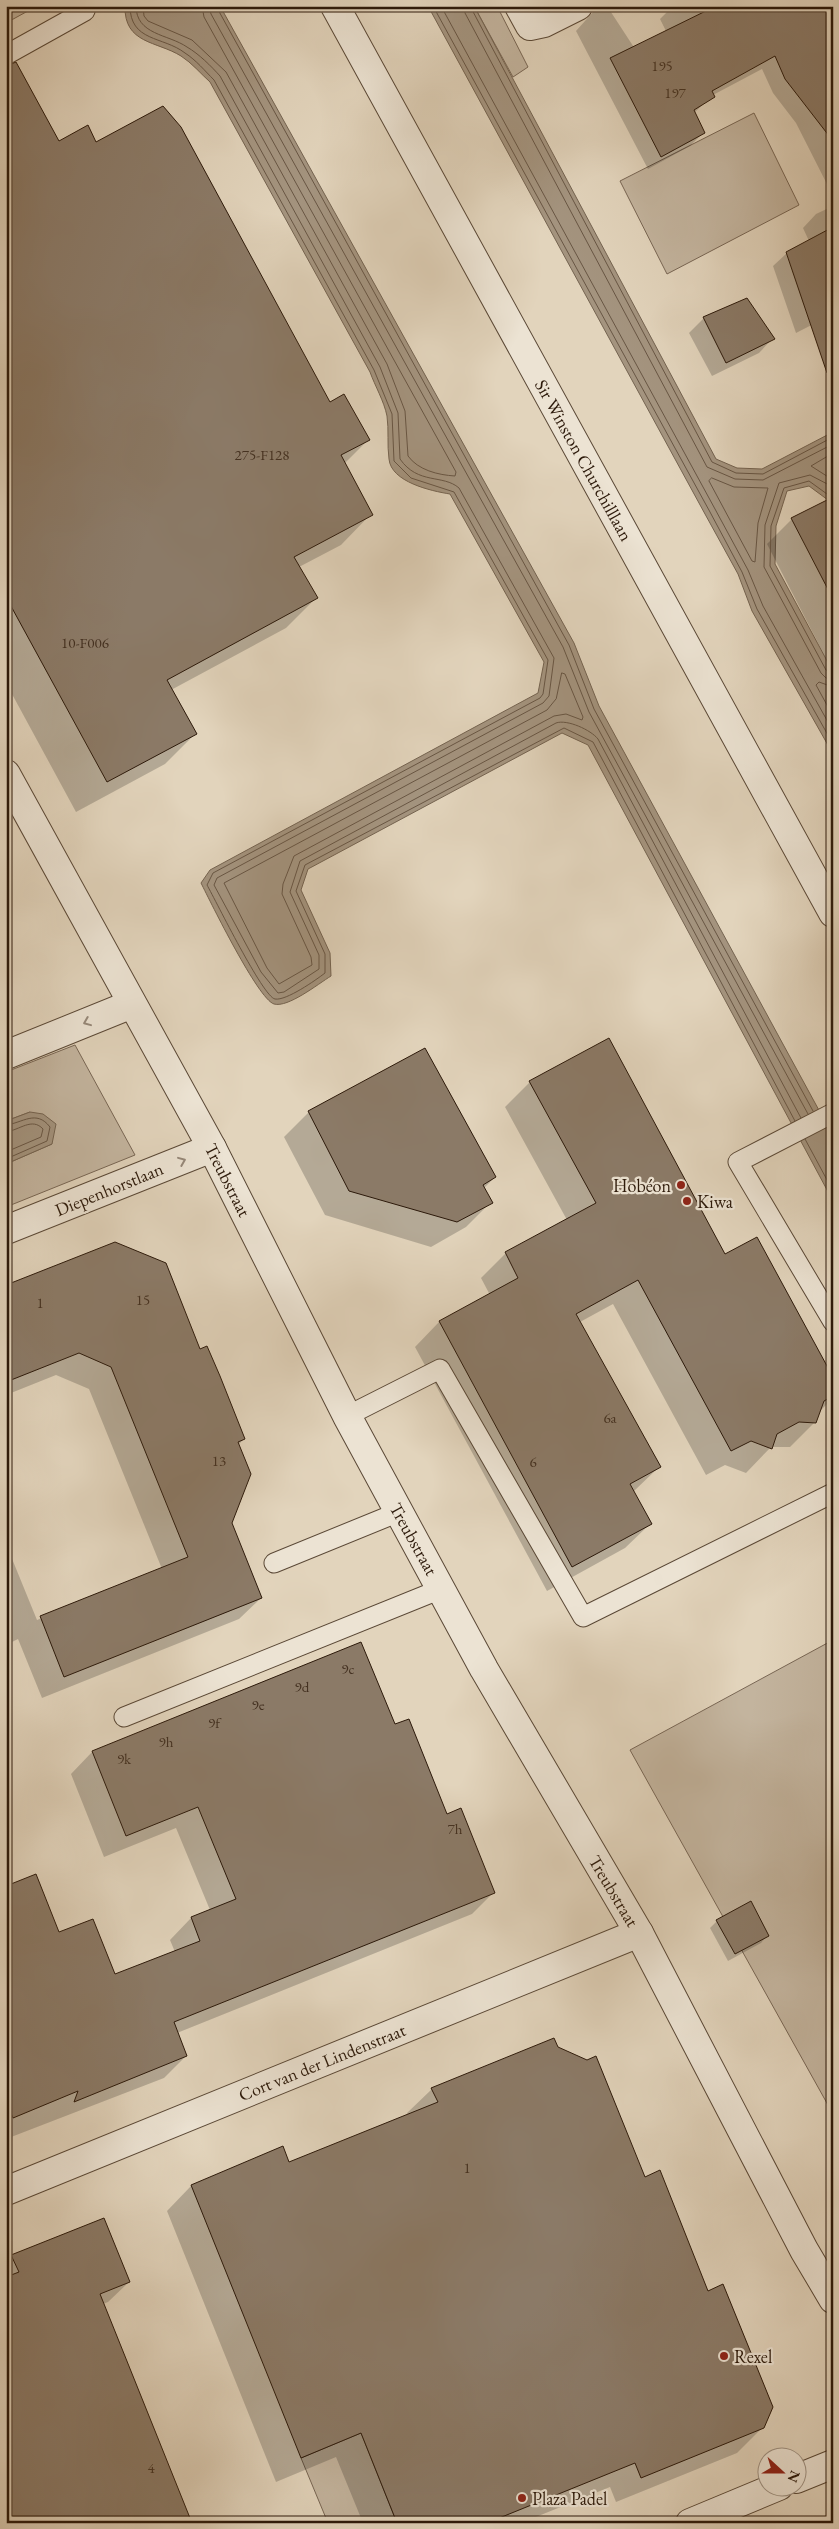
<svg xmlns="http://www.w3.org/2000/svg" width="839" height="2529" font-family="'EB Garamond',serif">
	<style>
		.green { fill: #c3b49e; stroke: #786654 }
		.water { fill: #a4947f; stroke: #746350 }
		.shadow { fill: #0003 }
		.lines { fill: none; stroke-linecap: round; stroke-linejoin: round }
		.shore { stroke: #685644; stroke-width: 1 }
		.building { fill: #8b7a67; stroke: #2c190a }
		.service-casing { stroke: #5a4836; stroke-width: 21 }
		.minor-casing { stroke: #5a4836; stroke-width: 30 }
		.tertiary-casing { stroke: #5a4836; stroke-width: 30 }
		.service { stroke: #ece3d3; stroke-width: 19 }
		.minor { stroke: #ece3d3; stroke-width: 28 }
		.tertiary { stroke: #ece3d3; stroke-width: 28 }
		.oneway { stroke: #968879 }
		.poi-dot { fill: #8f2418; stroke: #ece3d3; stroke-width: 2 }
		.labels { text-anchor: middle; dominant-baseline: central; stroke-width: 4.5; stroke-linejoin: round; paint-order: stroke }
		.number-label { font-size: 15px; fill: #443121 }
		.street-label { font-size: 18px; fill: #2c190a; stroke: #ece3d3 }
		.poi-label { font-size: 18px; fill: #2c190a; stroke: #ece3d3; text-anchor: start }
	</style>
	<rect width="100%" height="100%" fill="#e2d4bc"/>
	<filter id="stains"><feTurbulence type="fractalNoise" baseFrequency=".004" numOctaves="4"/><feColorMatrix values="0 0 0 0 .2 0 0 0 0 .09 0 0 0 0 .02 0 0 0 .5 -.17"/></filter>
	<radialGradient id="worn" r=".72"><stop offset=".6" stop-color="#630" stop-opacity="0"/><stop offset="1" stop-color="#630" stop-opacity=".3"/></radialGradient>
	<g class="green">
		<polygon points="6,6 37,6 6,23"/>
		<polygon points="474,6 497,6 528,67 513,77"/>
		<polygon points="754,113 799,205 667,274 620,181"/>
		<polygon points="75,1045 135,1155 6,1207 6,1164 52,1144 30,1112 6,1121 6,1072"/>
		<polygon points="833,1640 833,2114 630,1750"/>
		<polygon points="361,2433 397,2523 328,2523 301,2458"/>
	</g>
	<g class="water">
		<path d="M125,6h95l354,637 25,63 234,430v65l-245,-456 -26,-12 -254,136 -7,21 29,63 1,23c-13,8 -43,32 -57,28 -16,-5 -63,-101 -73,-121l9,-13 328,-177 6,-31 -94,-168c-19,-3 -59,-12 -61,-35 -2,-14 0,-29 -2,-43 -3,-15 -12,-30 -17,-44l-160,-290c-9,-8 -18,-19 -29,-26 -24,-15 -57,-12 -56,-50z"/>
		<polygon points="428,6 474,6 716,459 737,468 762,469 833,432 833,498 828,500 809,486 787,491 776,526 775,564 833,672 833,754 752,611 738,574 705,514"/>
		<polygon points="30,1112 43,1114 56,1124 52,1144 6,1164 6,1121"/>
	</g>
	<g class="shadow">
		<polygon points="603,6 607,6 637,52 651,38 666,31 660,19 673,6 832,6 833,196 796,123 773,93 762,69 713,95 694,113 704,132 690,146 648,169 576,31 593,12"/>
		<polygon points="6,94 58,142 96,144 330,404 368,440 344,464 371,514 341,545 299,567 316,598 286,628 171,690 195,734 165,764 76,812 6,683"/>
		<polygon points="833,206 833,314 796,333 773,266 787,253 809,241 803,228 816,214"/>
		<polygon points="704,318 773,338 759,353 712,376 689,333"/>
		<polygon points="833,498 833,672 767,544 792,519"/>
		<polygon points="425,1050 495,1177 484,1188 491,1202 466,1227 431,1247 325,1215 284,1137 309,1112"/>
		<polygon points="530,1082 725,1256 833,1380 833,1398 819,1412 815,1422 790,1447 771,1447 746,1473 725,1465 706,1475 613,1304 580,1322 659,1467 633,1492 650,1524 625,1548 547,1591 415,1347 439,1322 490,1295 481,1278 505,1254 567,1220 505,1107"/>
		<polygon points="6,1287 200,1350 244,1439 238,1445 231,1523 261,1598 239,1619 42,1698 18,1639 6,1645 6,1544 37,1620 162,1569 89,1389 56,1375 6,1395"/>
		<polygon points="394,1726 494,1892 472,1914 177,2033 186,2056 164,2078 6,2139 6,1888 58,1934 114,1976 175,1952 170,1940 191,1918 210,1910 176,1828 104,1857 71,1774 92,1752"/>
		<polygon points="717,1921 768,1935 761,1943 728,1961 710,1928"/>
		<polygon points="557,2048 644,2178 763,2427 737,2453 616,2502 610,2487 521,2523 363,2523 336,2457 276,2482 167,2211 191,2186 288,2164 408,2116 407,2113 432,2089"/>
		<polygon points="12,2256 129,2282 108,2302 103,2304 6,2523 6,2262"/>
		<polygon points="833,2517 833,2523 818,2523"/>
	</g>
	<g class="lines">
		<g class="shore">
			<path d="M130,6c0,36 33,30 55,47 11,7 20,18 29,27l160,290 18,44 2,47 17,17 43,14 94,168 -5,34 -3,4 -327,175 -6,12c9,16 56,112 68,114 11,2 41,-19 50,-26v-19l-29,-63 9,-26 259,-137 29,14 202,379"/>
			<path d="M136,6c0,29 32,28 51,41 12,7 24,19 33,29l160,291 18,46 2,46c18,26 43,15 59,29l95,170 -5,38 -6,7 -326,175 -3,7 47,87 17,21 6,-1 35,-23v-14l-29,-63 10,-31 256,-138c11,-4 35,7 42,16l203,379"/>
			<path d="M143,6l1,10 4,5 44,19 34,32 161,292 18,47 3,45c10,14 30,19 47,20l1,-4 -252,-455 -2,-11"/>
			<polyline points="209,6 211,14 563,647 589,712 808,1114"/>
			<polyline points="216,6 569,645 594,709 813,1111"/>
			<polyline points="433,6 710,512 742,572 757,609 833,744"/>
			<polyline points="441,6 715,509 748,570 763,606 833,731"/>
			<polyline points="464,6 465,13 707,467 735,479 763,480 833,444"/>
			<polyline points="470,6 712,462 736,473 763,474 833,437"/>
			<polyline points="833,453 811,466 833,480"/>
			<polygon points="712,478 734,487 768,488 758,523 755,562 752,561 709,481"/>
			<polyline points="833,487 810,475 779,483 765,525 764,567 821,673 826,678 833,679"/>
			<polyline points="833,494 827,494 809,481 784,488 771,526 770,566 826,670 833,673"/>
			<polygon points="562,673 565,674 583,717 582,720 566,714 554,716 294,856 283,884 282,894 311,957 312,965 279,984 267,968 224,883 547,710 556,699"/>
			<polyline points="833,687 819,682 816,685 833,716"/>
			<path d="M6,1125c17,-2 30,-16 44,2l-3,14 -41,18"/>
			<path d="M6,1132c14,-2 26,-15 37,-3l-2,8 -35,15"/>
			<polyline points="805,1139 833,1191"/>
		</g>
	</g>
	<g class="building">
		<polygon points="716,6 833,6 833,141 785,79 775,56 712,91 715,97 694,110 705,133 661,157 610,58"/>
		<polygon points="16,62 59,141 88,125 96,142 163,106 181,127 330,402 344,394 370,440 341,455 373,515 294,557 318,598 167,680 197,734 107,782 6,597 6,66"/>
		<polygon points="833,227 833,372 827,373 786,252"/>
		<polygon points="747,298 775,339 726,363 703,317"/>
		<polygon points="833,497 833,599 791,518"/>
		<polygon points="609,1038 725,1254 757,1237 833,1377 833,1396 824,1401 816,1423 799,1422 777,1434 772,1449 751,1441 731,1451 638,1280 576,1314 661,1467 630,1484 652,1524 572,1567 439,1321 518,1278 505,1252 596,1203 529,1081"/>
		<polygon points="425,1048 496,1177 483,1185 493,1203 457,1222 349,1191 308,1111"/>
		<polygon points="115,1242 166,1263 200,1349 207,1346 220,1376 245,1439 238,1442 251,1474 232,1523 262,1598 64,1677 40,1616 188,1557 111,1367 79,1353 6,1382 6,1285"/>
		<polygon points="361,1642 395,1724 409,1719 447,1814 461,1808 495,1893 174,2022 187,2056 74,2102 78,2091 13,2118 6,2101 6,1886 36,1874 59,1932 93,1919 115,1974 200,1941 191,1917 236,1899 198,1807 126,1836 92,1751"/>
		<polygon points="751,1901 769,1936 735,1954 716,1920"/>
		<polygon points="554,2038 558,2047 587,2060 596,2056 645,2177 660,2170 708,2291 723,2284 773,2407 764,2428 641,2478 635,2463 487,2523 397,2523 361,2433 301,2458 191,2185 283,2146 289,2162 438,2102 431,2088"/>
		<polygon points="104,2218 130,2282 100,2294 192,2523 6,2523 6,2277 19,2272 11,2255"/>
	</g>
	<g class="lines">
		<defs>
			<g id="service">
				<polyline points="6,55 85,11"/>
				<polyline points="833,1113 738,1162 833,1322"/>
				<polyline points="347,1416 440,1369 583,1617 833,1493"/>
				<polyline points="274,1563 399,1512"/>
				<polyline points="124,1717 441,1589"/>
			</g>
			<g id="minor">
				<polyline points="519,6 530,26 544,23 578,6"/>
				<polyline points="6,774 212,1148 347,1416 484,1669 639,1933 804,2250 833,2299"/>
				<polyline points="6,1055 132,1004"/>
				<polyline points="6,1230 212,1148"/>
				<polyline points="6,2191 639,1933"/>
				<polyline points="796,2479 833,2464"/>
				<polyline points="690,2523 779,2486"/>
			</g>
			<polyline id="tertiary" points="335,6 833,913"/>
		</defs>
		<use href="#service" class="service-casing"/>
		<use href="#minor" class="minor-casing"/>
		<use href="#tertiary" class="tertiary-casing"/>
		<use href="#service" class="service"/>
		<use href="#minor" class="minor"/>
		<use href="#tertiary" class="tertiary"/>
	</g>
	<defs><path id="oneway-chevron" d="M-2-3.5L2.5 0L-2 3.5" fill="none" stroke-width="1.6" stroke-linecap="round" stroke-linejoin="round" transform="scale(1.25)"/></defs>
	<g class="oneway">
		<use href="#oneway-chevron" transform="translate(87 1022) rotate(158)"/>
		<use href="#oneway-chevron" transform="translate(182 1161) rotate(-22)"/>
	</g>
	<g class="poi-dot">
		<circle cx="681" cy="1185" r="5"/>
		<circle cx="687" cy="1201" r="5"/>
		<circle cx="724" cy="2356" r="5"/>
		<circle cx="522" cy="2498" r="5"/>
	</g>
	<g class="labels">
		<g class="number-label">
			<text x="662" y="65">195</text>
			<text x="675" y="92">197</text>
			<text x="262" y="454">275-F128</text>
			<text x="85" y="642">10-F006</text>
			<text x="143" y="1299">15</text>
			<text x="40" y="1302">1</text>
			<text x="610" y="1417">6a</text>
			<text x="219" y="1460">13</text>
			<text x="533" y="1461">6</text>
			<text x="348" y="1668">9c</text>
			<text x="302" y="1686">9d</text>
			<text x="258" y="1704">9e</text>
			<text x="214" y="1722">9f</text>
			<text x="166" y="1741">9h</text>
			<text x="124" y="1758">9k</text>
			<text x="455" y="1828">7h</text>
			<text x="467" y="2167">1</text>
			<text x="151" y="2467">4</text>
		</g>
		<g class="street-label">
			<text transform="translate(584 460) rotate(61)">Sir Winston Churchilllaan</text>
			<text transform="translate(228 1180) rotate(63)">Treubstraat</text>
			<text transform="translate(109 1189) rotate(-22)">Diepenhorstlaan</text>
			<text transform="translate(414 1539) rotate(61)">Treubstraat</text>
			<text transform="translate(614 1891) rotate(59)">Treubstraat</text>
			<text transform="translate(322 2062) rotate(-22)">Cort van der Lindenstraat</text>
		</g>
		<g class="poi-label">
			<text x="671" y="1185" text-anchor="end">Hobéon</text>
			<text x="697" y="1201">Kiwa</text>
			<text x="734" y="2356">Rexel</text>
			<text x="532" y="2498">Plaza Padel</text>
		</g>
	</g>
	<rect width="839" height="2529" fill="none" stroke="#e2d4bc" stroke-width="25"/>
	<rect x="8" y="8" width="824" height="2514" fill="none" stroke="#2c190a" stroke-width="2.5"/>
	<rect x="12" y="12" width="814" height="2504" fill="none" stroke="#2c190a"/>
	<g transform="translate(782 2472) rotate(111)"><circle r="24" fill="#ece3d3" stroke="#9f9283"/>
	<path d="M0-4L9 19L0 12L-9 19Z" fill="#8f2418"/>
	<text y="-8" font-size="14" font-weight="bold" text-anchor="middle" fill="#2c190a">N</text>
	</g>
	<rect width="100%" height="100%" filter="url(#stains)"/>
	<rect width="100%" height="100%" fill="url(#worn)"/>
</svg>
